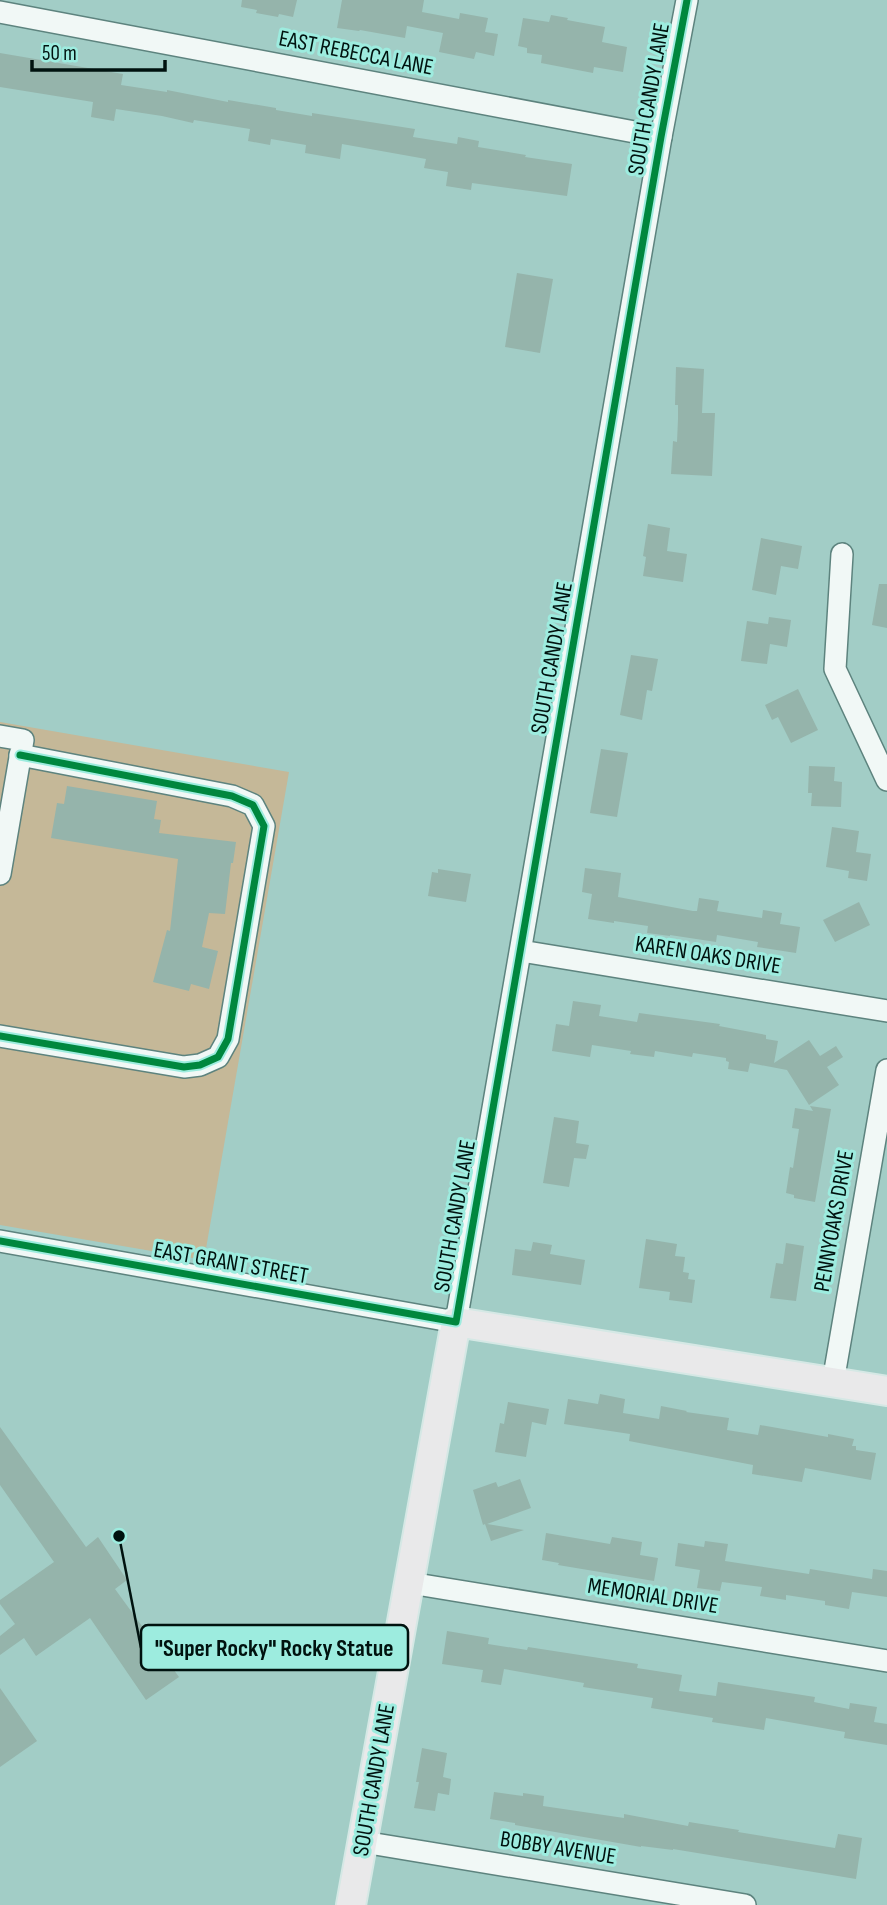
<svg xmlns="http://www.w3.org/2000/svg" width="887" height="1905" font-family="'Sofia Sans Condensed',sans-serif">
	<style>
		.green { fill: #c5b898 }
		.building { fill: #95b4ab }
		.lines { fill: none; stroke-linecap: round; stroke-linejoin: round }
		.minor-casing { stroke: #5d837e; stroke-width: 24 }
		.major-casing { stroke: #d5e8e5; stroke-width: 32 }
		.minor { stroke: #f1f8f6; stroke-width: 21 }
		.major { stroke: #e9e9ea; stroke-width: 28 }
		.cycleway-casing { stroke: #9decdf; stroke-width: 11 }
		.cycleway { stroke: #00873e; stroke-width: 7 }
		.labels { text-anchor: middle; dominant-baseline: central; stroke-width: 6; stroke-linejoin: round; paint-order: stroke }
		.street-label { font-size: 23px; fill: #00120f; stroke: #9decdf }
		.leader { fill: none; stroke: #00120f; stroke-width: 2.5 }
		.callout-dot { fill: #00120f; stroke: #9decdf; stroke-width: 2.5 }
		.callout { fill: #9decdf; stroke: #00120f; stroke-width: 2.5 }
		.callout-label { font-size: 24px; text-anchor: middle; font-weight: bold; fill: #00120f }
	</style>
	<rect width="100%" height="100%" fill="#a2cdc6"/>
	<polygon class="green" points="0,722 289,772 204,1260 0,1225"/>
	<g class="building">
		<polygon points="242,0 297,0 293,17 279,14 278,17 256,13 257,10 241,7"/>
		<polygon points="342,0 424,0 422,12 459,19 460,13 488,18 485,32 498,34 494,56 476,52 474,59 439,52 443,33 407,26 405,38 360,30 359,31 337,28"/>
		<polygon points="551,15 568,18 567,20 605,27 602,42 627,47 623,72 594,67 593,73 541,63 542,55 527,53 527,48 518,46 523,18 549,22"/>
		<polygon points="0,53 123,74 121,85 167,92 167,90 228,102 228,100 276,108 276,110 312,116 312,113 415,129 413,137 457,144 458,137 479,141 478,147 526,155 525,157 572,164 567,196 472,183 471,190 446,186 448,172 424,168 426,159 342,144 340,159 305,153 306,145 271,139 270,145 248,141 250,129 194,120 193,123 162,116 116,109 114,121 91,117 93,102 0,87"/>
		<polygon points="517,273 553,279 540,353 505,347"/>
		<polygon points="676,367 704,369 702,413 715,413 712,476 671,474 673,441 677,442 678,419 678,405 675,405"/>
		<polygon points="648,524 670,528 667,551 687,554 683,582 643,576 646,557 643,556"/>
		<polygon points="761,538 802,546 798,569 781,566 776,595 752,590"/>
		<polygon points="879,584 887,584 887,628 872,625"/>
		<polygon points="769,617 791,620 787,647 770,644 767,664 741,661 747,621 768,624"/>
		<polygon points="631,655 658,659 652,691 647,690 642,720 620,715"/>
		<polygon points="798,689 818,730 791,743 778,717 772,720 765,705"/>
		<polygon points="601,749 628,753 617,817 590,813"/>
		<polygon points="809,766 835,767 834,781 842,782 841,807 811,806 812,793 808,793"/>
		<polygon points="67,786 157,801 154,819 161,820 159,833 236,842 233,863 231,863 225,914 209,913 202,947 218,951 209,989 191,984 189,991 153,982 167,930 170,931 178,859 51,838 57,803 64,804"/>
		<polygon points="832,827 859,831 856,852 871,854 867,881 848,878 849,871 826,867"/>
		<polygon points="585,868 621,873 618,897 693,911 697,911 699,898 719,901 717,911 762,918 763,910 782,913 780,924 800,927 796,953 757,947 758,942 717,935 716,942 670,935 670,936 647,933 648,926 614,921 614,923 588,919 592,894 582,892"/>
		<polygon points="438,869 471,874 466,902 428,896 432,872 438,873"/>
		<polygon points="859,902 870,925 835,942 823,920"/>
		<polygon points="573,1001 601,1005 599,1016 637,1022 639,1013 720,1024 719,1026 766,1035 766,1039 778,1041 774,1063 809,1040 820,1056 836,1046 843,1057 827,1067 839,1085 809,1105 787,1070 750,1063 748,1072 728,1069 729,1062 726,1061 726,1058 693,1053 692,1057 655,1051 654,1057 630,1054 631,1051 592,1045 590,1057 552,1051 556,1024 569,1026"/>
		<polygon points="810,1106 831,1109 815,1202 794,1198 794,1195 786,1193 790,1167 793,1168 799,1129 792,1128 795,1108 813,1111"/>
		<polygon points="554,1117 579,1121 576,1143 589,1145 586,1159 574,1158 569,1187 543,1183"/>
		<polygon points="646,1239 677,1244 675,1256 685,1257 683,1272 689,1273 688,1279 695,1280 692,1303 669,1300 670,1292 639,1288"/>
		<polygon points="533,1242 552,1245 550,1254 585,1260 581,1285 512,1275 515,1249 531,1251"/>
		<polygon points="786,1243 804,1246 796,1301 770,1298 776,1263 783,1264"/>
		<polygon points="600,1394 625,1399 623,1413 659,1419 661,1406 687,1411 686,1412 729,1418 727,1430 758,1435 760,1425 828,1437 828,1434 854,1439 852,1446 856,1446 856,1450 876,1453 871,1480 805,1468 802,1482 752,1474 753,1465 629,1441 630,1434 564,1424 568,1399 598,1404"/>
		<polygon points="508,1402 549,1409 546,1425 532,1422 526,1457 495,1452 500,1423 504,1424"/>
		<polygon points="0,1427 86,1547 98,1537 127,1580 115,1589 179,1677 146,1700 90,1618 36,1656 24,1638 0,1655 0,1636 15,1624 0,1604 0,1600 54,1562 0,1485"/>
		<polygon points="520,1479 531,1508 487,1524 524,1530 491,1541 485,1524 483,1525 473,1490 496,1482 498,1487"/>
		<polygon points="546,1533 610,1544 612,1537 642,1542 640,1555 658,1558 654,1581 558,1565 559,1563 542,1560"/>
		<polygon points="705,1541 728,1544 725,1561 809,1574 810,1569 872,1579 873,1569 887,1571 887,1597 852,1592 849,1609 825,1605 825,1601 786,1595 786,1600 760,1596 762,1587 722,1582 720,1591 697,1588 700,1570 675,1566 678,1543 704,1547"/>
		<polygon points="447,1631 489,1638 488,1644 527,1650 528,1647 638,1664 637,1668 682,1675 679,1691 716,1696 718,1682 815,1697 814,1702 849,1709 850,1703 877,1707 874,1722 887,1724 887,1745 844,1738 845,1732 766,1718 764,1730 712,1722 713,1718 651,1708 653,1698 583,1687 584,1683 504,1669 501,1685 481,1682 483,1670 442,1664"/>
		<polygon points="0,1688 37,1741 0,1767"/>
		<polygon points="422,1748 447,1753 443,1777 451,1779 449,1795 438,1793 435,1811 414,1808 419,1782 416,1782"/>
		<polygon points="494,1792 523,1796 523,1793 544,1796 543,1806 624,1818 624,1814 688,1826 689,1822 739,1830 738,1832 835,1848 838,1834 862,1838 856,1879 673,1849 673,1850 641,1846 641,1847 515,1825 515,1823 490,1819"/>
	</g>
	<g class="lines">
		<defs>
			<g id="minor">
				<polyline points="0,12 661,137"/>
				<polyline points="842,554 835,669 887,780"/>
				<polyline points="0,736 23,740 0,874"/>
				<polyline points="521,951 887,1011"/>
				<polyline points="0,1036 184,1067 200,1065 218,1057 228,1039 264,826 253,805 232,796 20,755"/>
				<polyline points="0,1241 456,1322 661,137 687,0"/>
				<polyline points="833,1382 887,1070"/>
				<polyline points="410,1583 887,1661"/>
				<polyline points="363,1842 745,1905"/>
			</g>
			<polyline id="major" points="351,1905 456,1322 887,1391"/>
		</defs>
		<use href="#minor" class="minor-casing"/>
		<use href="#major" class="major-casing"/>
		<use href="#minor" class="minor"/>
		<use href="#major" class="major"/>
		<defs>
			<g id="cycleway">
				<polyline points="0,1036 184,1067 200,1065 218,1057 228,1039 264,826 253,805 232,796 20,755"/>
				<polyline points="0,1241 456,1322 661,137 687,0"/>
			</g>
		</defs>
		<use href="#cycleway" class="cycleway-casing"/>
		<use href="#cycleway" class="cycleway"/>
	</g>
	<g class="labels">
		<g class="street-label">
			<text transform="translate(356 53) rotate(11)">EAST REBECCA LANE</text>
			<text transform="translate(649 99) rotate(-80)">SOUTH CANDY LANE</text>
			<text transform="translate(552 658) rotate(-80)">SOUTH CANDY LANE</text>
			<text transform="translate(708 955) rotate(9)">KAREN OAKS DRIVE</text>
			<text transform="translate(455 1216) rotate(-80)">SOUTH CANDY LANE</text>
			<text transform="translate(834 1221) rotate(-80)">PENNYOAKS DRIVE</text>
			<text transform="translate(231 1263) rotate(10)">EAST GRANT STREET</text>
			<text transform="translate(653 1596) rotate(9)">MEMORIAL DRIVE</text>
			<text transform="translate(374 1780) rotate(-80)">SOUTH CANDY LANE</text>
			<text transform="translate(558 1848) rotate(9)">BOBBY AVENUE</text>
		</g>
	</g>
	<path class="leader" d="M119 1536L141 1648"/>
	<circle class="callout-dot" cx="119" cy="1536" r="7"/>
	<rect class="callout" x="141" y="1625" width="267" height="45" rx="7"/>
	<g class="callout-label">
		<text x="274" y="1656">"Super Rocky" Rocky Statue</text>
	</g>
	<path d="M32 60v10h133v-10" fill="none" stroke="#00120f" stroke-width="3.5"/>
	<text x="42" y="60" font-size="21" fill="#00120f" stroke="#9decdf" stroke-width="5" paint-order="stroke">50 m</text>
</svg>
